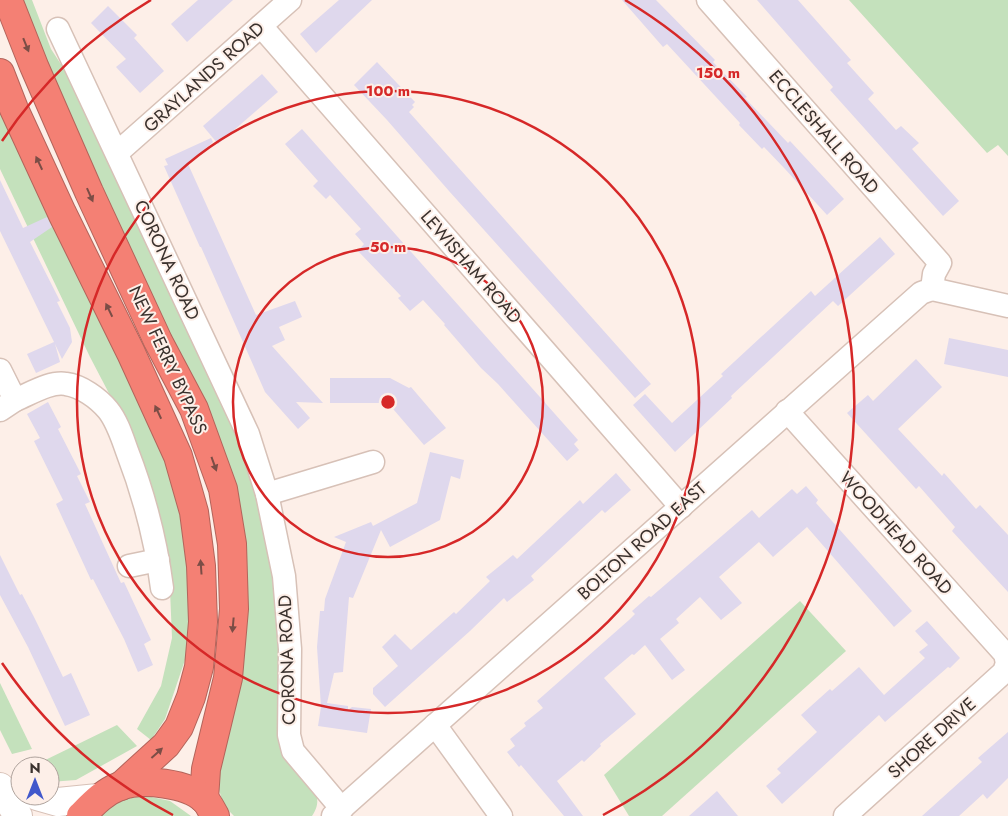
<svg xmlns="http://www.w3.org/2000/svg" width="1008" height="816" font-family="Jost,sans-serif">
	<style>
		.green { fill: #c4e1bc }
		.building { fill: #dfd8ed }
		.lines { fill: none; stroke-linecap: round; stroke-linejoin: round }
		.street-casing { stroke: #d7c1b7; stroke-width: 25 }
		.secondary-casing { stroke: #d7c1b7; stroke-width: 30 }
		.highway-casing { stroke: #b3645b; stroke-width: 30 }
		.street { stroke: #fff; stroke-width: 22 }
		.secondary { stroke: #fff; stroke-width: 28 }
		.highway { stroke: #f48074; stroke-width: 28 }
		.oneway { fill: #7b4d46 }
		.ring { fill: none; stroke: #d62828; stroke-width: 2.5 }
		.labels { text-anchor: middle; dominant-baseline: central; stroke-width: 4; stroke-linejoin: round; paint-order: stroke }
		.street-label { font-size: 18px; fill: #3a312d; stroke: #fdefe8 }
		.centre { fill: #d62828; stroke: #fdefe8; stroke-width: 2.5 }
		.ring-label { font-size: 15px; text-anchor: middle; font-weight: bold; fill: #d62828; stroke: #fdefe8; stroke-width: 4; stroke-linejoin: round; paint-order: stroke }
	</style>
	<rect width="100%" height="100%" fill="#fdefe8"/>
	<g class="green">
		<path d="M18,0h14l19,49 15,23 168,348 26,77 13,62 8,119 30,105c6,13 10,19 1,33h-78c-13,-12 -16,-26 -17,-43l25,-226 -95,-254z"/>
		<polygon points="849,0 1008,0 1008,156 998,145 987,153"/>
		<polygon points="0,103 163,453 179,509 189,580 188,651 165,719 151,740 137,729 161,686 172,638 170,590 125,424 90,357 0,169"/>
		<polygon points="800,601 846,651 662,816 629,816 604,775"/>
		<polygon points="0,683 32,749 12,754 0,730"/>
		<polygon points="117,725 137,746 76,780 50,782 50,766 33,766"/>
		<path d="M147,796l23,5 21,15h-96c16,-15 32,-18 52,-20z"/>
	</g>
	<g class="building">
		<polygon points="198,0 233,0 187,42 171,24"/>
		<polygon points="339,0 372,0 316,53 300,34"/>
		<polygon points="622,0 656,0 715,60 713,62 747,97 745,98 788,143 790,141 844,199 827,215 785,169 764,147 762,149 739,125 740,123 667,44 663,47"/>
		<polygon points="757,0 798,0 851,60 847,63 874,93 868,99 896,130 901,126 919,143 912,149 959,201 943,216 830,90 833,87"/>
		<polygon points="108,6 137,35 134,38 164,71 140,93 116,67 126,59 91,23"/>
		<polygon points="377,62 415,102 412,105 414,107 409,112 651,384 635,398 449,191 387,120 354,85"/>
		<polygon points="262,74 278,92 218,144 203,126"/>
		<polygon points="302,129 578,440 574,444 579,450 567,461 498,384 481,368 444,325 445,324 423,300 410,311 398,298 401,296 358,251 364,244 355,234 361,229 330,195 326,199 313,186 318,181 285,144"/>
		<polygon points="211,138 213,142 188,164 256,315 295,301 302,317 279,327 285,340 272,346 323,403 296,402 310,418 298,429 265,392 201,247 200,247 164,166 168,165 165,159"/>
		<polygon points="0,180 23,228 47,217 52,227 30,242 60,301 57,302 70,328 72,342 62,359 55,344 60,362 36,373 27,354 54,342 0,231"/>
		<polygon points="880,237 895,254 838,306 833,301 731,396 732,398 675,452 633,405 645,394 672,423 723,376 721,374 811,291 815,296"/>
		<polygon points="949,338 1008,350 1008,377 944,364"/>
		<polygon points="916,359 942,387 898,429 942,476 944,473 976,509 980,505 1008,535 1008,592 952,531 955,527 919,486 916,489 847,413 868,395 873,401"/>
		<polygon points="330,378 390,378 409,388 411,387 446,428 424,445 388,403 330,403"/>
		<polygon points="48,402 61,427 58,429 81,474 77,476 90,502 85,504 121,583 124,582 151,640 144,644 153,665 138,672 124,639 93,579 91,580 56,504 63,500 34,441 40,438 27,414"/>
		<polygon points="430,452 464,460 460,479 451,476 440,520 390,547 381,530 353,598 349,597 343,672 334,673 327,703 348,706 348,710 352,707 371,709 367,733 318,726 321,707 317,647 320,611 324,611 325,599 346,542 334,537 371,522 373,526 417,503"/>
		<polygon points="616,473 631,490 605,513 602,510 531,576 534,580 507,602 504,598 470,631 385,707 373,694 373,688 398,666 382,647 395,634 411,650 454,612 456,614 490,581 486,577 513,555 517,559 580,500 583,504"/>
		<polygon points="806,486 818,500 816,503 912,611 894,627 807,527 773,557 759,542 719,577 742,603 721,620 700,597 676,619 679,623 660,639 685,670 672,680 645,645 634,655 632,654 604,678 636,714 600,744 601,746 584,762 582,760 557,781 583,816 564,816 521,765 519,767 507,752 515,746 510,739 526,726 524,723 543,708 537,701 629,620 635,614 632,611 649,596 651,597 752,510 759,518 792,489 797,494"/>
		<polygon points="0,555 20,595 22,594 35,619 63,677 71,673 90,715 65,726 28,647 0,595"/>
		<polygon points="927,621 960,658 950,668 948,667 885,722 879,715 782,804 766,786 781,773 777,769 817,732 801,715 830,689 832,691 859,667 884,695 925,658 919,652 928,645 915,631"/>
		<polygon points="1008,732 1008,778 987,799 983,794 959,816 922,816 982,762 978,758"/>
		<polygon points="717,791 738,816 689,816"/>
	</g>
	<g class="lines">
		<defs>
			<g id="street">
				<polyline points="261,26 681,507"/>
				<polyline points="58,29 248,434 267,494 284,576 290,649 289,735 293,751 342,809"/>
				<polyline points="117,153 290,0"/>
				<polyline points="932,289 1008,306"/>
				<polyline points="0,370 15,400 0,410"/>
				<path d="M15,400c15,-6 35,-19 51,-16 15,2 32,14 42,26 9,11 14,27 19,41 17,44 29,90 35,137"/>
				<polyline points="787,411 1005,654 1007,663 1004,672 845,816"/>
				<polyline points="267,494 373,462"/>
				<polyline points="129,566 158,560"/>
				<polyline points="435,725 501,816"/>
				<polyline points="333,816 921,293 932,289 934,274 940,263 708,0"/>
			</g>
			<g id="secondary">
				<polyline points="0,787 18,816"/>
				<polyline points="37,796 58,802 98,798"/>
			</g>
			<g id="highway">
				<polyline points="8,0 34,66 89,192 158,341 194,409 223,489 232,544 234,609 228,678 206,769 204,799"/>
				<polyline points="0,73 14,109 62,213 131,353 178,456 194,512 201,566 203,622 199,667 191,697 179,727 166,745 121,786"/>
				<path d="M81,816c12,-12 23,-24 39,-30 22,-8 68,-3 85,14 4,4 7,11 10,16"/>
			</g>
		</defs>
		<use href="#street" class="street-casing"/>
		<use href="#secondary" class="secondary-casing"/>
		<use href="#highway" class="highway-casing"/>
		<use href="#street" class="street"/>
		<use href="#secondary" class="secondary"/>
		<use href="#highway" class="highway"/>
	</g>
	<defs><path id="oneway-solid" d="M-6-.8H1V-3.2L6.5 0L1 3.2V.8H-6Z" transform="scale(1.25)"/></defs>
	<g class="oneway">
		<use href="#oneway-solid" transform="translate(26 45) rotate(68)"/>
		<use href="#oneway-solid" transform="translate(39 163) rotate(-115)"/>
		<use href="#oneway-solid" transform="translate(90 195) rotate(66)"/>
		<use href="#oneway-solid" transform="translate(109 310) rotate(-116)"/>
		<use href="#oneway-solid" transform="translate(158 412) rotate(-115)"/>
		<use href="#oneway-solid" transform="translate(214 464) rotate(70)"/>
		<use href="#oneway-solid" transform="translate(201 567) rotate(-94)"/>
		<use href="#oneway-solid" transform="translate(233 625) rotate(95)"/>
		<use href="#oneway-solid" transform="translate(157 753) rotate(-42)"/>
	</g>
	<g class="ring">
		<circle cx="388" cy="402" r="155"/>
		<circle cx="388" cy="402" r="311"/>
		<path d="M173 815A466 466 0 0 1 2 663M2 141A466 466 0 0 1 151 0M625 0A466 466 0 0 1 603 815"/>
	</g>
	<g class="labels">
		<g class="street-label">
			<text transform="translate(204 77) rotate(-42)">GRAYLANDS ROAD</text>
			<text transform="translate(824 132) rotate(49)">ECCLESHALL ROAD</text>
			<text transform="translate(167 260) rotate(65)">CORONA ROAD</text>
			<text transform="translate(471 267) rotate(49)">LEWISHAM ROAD</text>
			<text transform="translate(168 360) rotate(65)">NEW FERRY BYPASS</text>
			<text transform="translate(896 533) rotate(48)">WOODHEAD ROAD</text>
			<text transform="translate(642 541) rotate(-42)">BOLTON ROAD EAST</text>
			<text transform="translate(287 660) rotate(-92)">CORONA ROAD</text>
			<text transform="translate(932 738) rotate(-42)">SHORE DRIVE</text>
		</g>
	</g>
	<circle cx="388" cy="402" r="8" class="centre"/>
	<g class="ring-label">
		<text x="718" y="78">150 m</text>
		<text x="388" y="96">100 m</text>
		<text x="388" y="252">50 m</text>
	</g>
	<g transform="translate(35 781)"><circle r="24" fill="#fdefe8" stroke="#afa39d"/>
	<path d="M0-4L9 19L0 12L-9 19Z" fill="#4158cb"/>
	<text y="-8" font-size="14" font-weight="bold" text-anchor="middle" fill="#3a312d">N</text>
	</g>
</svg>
